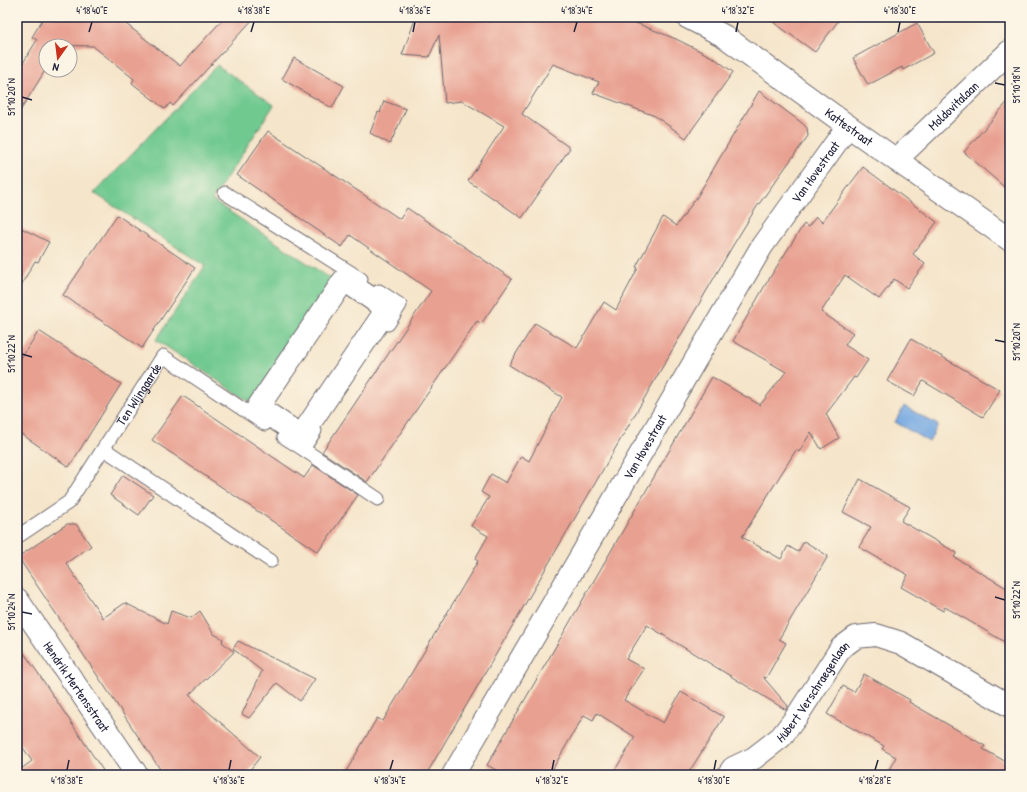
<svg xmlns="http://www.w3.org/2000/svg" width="1027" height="792" font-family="'Patrick Hand',sans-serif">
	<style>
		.green { fill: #70c98f; stroke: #497665 }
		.water { fill: #76a9e2; stroke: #4c668e }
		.building { fill: #e8a091 }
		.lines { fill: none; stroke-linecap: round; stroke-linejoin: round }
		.lane-casing { stroke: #6c666d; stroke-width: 15 }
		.street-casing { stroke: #6c666d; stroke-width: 24 }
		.secondary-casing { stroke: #6c666d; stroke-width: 24 }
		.lane { stroke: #fff; stroke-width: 13 }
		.street { stroke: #fff; stroke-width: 22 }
		.secondary { stroke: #fff; stroke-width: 22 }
		.ticks { fill: none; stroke: #22223b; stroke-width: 1.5 }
		.labels { text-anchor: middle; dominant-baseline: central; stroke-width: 3; stroke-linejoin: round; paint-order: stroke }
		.street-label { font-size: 13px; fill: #22223b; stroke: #fcf5e5 }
		.neatline { fill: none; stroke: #22223b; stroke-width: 1.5 }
		.ticks-label { font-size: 10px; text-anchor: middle; fill: #22223b }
	</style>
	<rect width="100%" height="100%" fill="#fcf5e5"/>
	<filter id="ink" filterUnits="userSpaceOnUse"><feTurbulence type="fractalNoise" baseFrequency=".025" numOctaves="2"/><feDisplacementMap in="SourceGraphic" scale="8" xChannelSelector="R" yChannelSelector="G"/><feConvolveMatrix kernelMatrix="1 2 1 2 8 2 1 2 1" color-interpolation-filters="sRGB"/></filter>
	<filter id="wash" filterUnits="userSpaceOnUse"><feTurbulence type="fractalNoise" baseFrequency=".012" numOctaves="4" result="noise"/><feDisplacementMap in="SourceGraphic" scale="16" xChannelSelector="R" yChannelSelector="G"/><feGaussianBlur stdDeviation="0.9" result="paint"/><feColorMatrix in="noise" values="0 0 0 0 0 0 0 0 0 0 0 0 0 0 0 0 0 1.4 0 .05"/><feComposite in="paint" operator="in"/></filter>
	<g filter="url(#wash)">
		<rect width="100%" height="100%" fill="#f5e5ca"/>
		<polygon class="green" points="217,65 274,105 212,200 339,284 258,407 156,340 205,266 94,193"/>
		<polygon class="water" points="904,406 938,425 929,442 895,422"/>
		<g id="blocks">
			<g class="building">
				<polygon points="44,17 117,17 180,66 225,17 255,17 173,106 170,103 165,109 132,83 134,79 93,46 46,45 46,69 17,116 17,73 37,40 32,37"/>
				<polygon points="416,17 621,17 676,39 714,58 733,72 686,138 655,116 593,93 599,82 553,64 522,114 570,148 522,218 468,181 504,126 462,101 445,103 439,35 429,57 402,55"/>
				<polygon points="766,17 841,17 815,52"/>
				<polygon points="917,23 934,53 903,70 902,67 868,85 853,58"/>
				<polygon points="294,58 344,86 332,108 282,79"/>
				<polygon points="759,91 802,123 807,128 808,136 756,208 732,247 426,775 344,775 377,718 383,721 478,561 475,559 488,536 471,526 489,497 481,492 491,474 506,483 521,456 529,461 562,397 509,365 535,323 577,348 604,302 616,310 638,268 636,267 663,217 676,226 697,197"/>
				<polygon points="1010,99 1010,192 964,152"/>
				<polygon points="384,101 406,109 390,144 370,133 378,112 380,113"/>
				<polygon points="268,131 400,219 407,208 512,279 481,324 477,321 367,482 322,452 431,291 350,235 342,247 237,175"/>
				<polygon points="863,167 937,222 913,254 925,264 907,288 894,279 879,299 845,275 821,312 853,333 845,345 868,360 856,378 854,377 826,414 839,438 821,449 811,432 799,452 796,450 742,537 781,559 788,546 798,552 804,541 828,556 779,639 786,643 766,678 763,677 788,706 786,710 647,625 626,659 644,669 624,700 663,723 681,692 724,717 687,775 612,775 635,737 597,713 593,720 584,715 549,775 505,775 487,765 712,377 760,405 786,372 733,341 767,282 804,224 808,227 816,217 822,222"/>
				<polygon points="117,215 195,268 142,348 63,295"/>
				<polygon points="17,226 49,242 38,262 35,261 17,292"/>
				<polygon points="39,331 121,384 69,467 17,431 17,364"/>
				<polygon points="911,339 1000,390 983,417 923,381 914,396 887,381"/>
				<polygon points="183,396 304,478 313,465 358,495 318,552 152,440"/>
				<polygon points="123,475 153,495 139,515 110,495"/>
				<polygon points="860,479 910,507 901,521 957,553 954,557 1010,590 1010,645 945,607 943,611 901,587 908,575 859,547 871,527 843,512"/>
				<polygon points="67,524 76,524 91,546 66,563 103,618 125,603 167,624 171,611 191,618 200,611 214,634 223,639 222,642 234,652 189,695 260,757 246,775 164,775 18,557"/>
				<polygon points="238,641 315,679 300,701 277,683 249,718 242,714 262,671 233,649"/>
				<polygon points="17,643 38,673 106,775 17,775 17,772 32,761 17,739"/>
				<polygon points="864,674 910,700 909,702 985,746 983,749 1010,764 1010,775 886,775 896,757 882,749 884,746 827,714 843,686 854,692"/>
			</g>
		</g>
	</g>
	<g filter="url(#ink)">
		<use href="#blocks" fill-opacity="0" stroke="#6c666d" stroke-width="1"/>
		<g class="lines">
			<defs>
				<g id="lane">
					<polyline points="225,193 361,279"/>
					<polyline points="379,291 400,305 388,324"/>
					<polyline points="284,437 303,449 315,431"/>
					<polyline points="104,449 271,561"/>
					<polyline points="303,449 378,499"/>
					<path id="s1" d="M17,537l52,-35 94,-146 102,68"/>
				</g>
				<g id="street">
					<path id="s2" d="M896,160l114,-109"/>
					<polygon points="344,280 387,309 301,436 258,407"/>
					<path id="s3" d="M17,599l120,176"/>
					<path id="s4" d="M453,775l309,-529 86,-120"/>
					<path id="s5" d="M728,775l5,-7 21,-10 27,-21 16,-21 44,-68 15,-11 20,-2 25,8 109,63"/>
				</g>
				<g id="secondary">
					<path id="s6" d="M687,17l37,19 124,90 162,114"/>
				</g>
			</defs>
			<use href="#lane" class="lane-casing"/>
			<use href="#street" class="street-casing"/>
			<use href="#secondary" class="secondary-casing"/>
			<use href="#lane" class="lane"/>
			<use href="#street" class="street"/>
			<use href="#secondary" class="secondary"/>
		</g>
	</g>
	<path class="ticks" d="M89,32l3,-10M251,32l3,-10M413,32l2,-10M574,32l3,-10M736,32l2,-10M898,32l2,-10M995,83l10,2M22,97l10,3M995,340l10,2M22,354l10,3M995,597l10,3M22,612l10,2M67,770l2,-10M229,770l2,-10M390,770l3,-10M552,770l2,-10M714,770l2,-10M875,770l3,-10"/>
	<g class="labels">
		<g class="street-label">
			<text stroke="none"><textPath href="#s2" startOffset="79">Moldovitalaan</textPath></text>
			<text stroke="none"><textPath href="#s6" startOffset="196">Kattestraat</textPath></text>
			<text stroke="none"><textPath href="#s4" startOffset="704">Van Hovestraat</textPath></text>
			<text stroke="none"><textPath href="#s1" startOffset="191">Ten Wijngaarde</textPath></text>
			<text stroke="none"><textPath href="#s4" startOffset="380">Van Hovestraat</textPath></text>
			<text stroke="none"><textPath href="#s3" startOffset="106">Hendrik Mertensstraat</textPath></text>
			<text stroke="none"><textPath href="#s5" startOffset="122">Hubert Verschraegenlaan</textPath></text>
		</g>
	</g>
	<rect width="1027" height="792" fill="none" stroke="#fcf5e5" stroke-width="44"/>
	<g transform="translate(58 58) rotate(194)"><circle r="19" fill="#fcf5e5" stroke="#a5a1a1"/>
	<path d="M0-3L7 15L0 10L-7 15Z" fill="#c8321e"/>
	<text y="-6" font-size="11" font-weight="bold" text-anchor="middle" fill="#22223b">N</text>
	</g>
	<rect x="22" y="22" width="983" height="748" class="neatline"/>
	<g class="ticks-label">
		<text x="92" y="14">4°18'40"E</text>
		<text x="254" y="14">4°18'38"E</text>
		<text x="415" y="14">4°18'36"E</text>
		<text x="577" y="14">4°18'34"E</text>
		<text x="738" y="14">4°18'32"E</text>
		<text x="900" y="14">4°18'30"E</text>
		<text transform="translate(1016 85) rotate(-90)" y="4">51°10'18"N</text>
		<text transform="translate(11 97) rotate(-90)" y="4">51°10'20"N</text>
		<text transform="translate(1016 342) rotate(-90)" y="4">51°10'20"N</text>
		<text transform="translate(11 354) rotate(-90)" y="4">51°10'22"N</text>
		<text transform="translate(1016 600) rotate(-90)" y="4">51°10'22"N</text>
		<text transform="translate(11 612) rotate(-90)" y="4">51°10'24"N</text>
		<text x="67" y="784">4°18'38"E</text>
		<text x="229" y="784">4°18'36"E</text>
		<text x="390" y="784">4°18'34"E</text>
		<text x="552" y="784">4°18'32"E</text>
		<text x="714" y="784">4°18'30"E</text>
		<text x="875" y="784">4°18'28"E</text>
	</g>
</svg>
